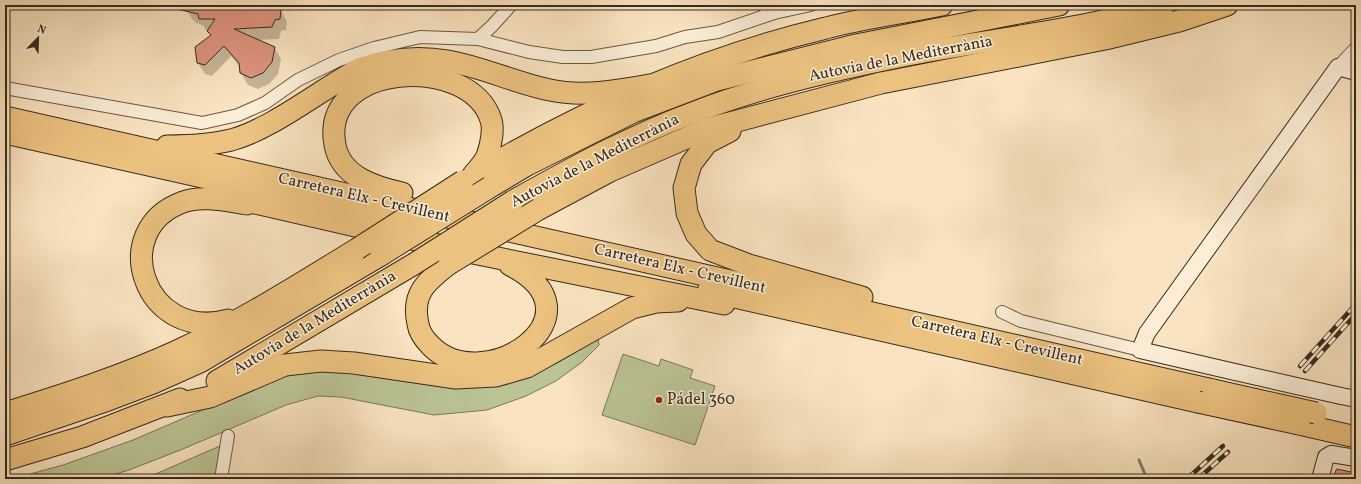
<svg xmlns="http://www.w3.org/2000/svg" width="1361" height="484" font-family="Vollkorn,serif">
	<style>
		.green { fill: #bbc495; stroke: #797859 }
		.shadow { fill: #0003 }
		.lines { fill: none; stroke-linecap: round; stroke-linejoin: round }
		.stream { stroke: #758376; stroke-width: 3 }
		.building { fill: #de9480; stroke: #372b1d }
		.street-casing { stroke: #685946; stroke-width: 14 }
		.secondary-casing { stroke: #372b1d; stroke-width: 18 }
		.highway-casing { stroke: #372b1d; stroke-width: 23 }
		.street { stroke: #fbedd6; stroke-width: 12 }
		.secondary { stroke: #fbedd6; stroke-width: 16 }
		.highway { stroke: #ecc280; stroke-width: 21 }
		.rail-casing { stroke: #372b1d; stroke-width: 4.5 }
		.rail { stroke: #fbedd6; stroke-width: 3; stroke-dasharray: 9; stroke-linecap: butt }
		.secondary-bridge-casing { stroke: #372b1d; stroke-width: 18; stroke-linecap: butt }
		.highway-bridge-casing { stroke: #372b1d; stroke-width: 23; stroke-linecap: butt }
		.secondary-bridge { stroke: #fbedd6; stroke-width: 16 }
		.highway-bridge { stroke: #ecc280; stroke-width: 21 }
		.poi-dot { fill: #8f2418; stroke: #fbedd6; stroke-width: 1.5 }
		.labels { text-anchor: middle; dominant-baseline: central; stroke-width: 3; stroke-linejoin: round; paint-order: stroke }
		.street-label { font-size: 16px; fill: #372b1d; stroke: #fbedd6 }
		.poi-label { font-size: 16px; fill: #372b1d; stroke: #fbedd6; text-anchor: start }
	</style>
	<rect width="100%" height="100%" fill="#f9e3c0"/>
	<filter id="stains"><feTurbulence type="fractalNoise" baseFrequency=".005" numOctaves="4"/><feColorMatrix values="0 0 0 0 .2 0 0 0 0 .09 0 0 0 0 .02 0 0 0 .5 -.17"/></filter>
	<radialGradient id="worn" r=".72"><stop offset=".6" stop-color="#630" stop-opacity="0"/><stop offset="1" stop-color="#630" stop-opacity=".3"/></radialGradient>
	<g class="green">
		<polygon points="598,339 599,345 582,362 556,381 526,396 487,410 434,415 341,397 318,396 286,405 183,449 129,470 99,479 12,479 63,465 133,440 256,387 283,377 306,372 331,370 368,374 437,386 471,387 530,376 559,362"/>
		<polygon points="623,354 659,366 661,359 693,370 690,378 715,386 695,445 602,415"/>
		<polygon points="220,446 216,479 144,479"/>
	</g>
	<polygon class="shadow" points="189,5 281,5 282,12 287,22 286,30 281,31 279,39 256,40 274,47 281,59 278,74 269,84 258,89 248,85 241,73 240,67 231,56 212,76 205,74 198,63 211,36 209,30 206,30 203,25 196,23 192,19 186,8"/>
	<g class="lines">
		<polyline class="stream" points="1139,460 1147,479"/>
	</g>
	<g class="building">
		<polygon points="173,5 275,5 274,7 281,10 280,19 275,20 272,27 234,29 275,47 272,62 263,73 251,78 240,73 239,63 224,46 205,65 197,63 195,47 211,35 207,31 215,19 199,19 198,14 173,8"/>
		<polygon points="1337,469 1356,473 1356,479 1331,479"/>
	</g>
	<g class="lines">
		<defs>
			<g id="street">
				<polyline points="763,5 774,13 811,5"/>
				<polyline points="478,39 529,52 563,57 591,57 656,46 685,37 718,32 774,13"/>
				<polyline points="1338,67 1356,48"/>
				<polyline points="5,88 202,123 238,115 265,103 298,80 339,60 374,48 420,37 478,39 492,26 511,5"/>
				<polyline points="1002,312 1021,321 1140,350"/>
				<polyline points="221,479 228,436"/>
			</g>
			<g id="secondary">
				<polyline points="1235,372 1140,350 1147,333 1338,67 1356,72"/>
				<polyline points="1341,396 1356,399"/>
				<polyline points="1320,479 1326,457 1331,454 1356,458"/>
			</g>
			<g id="highway">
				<polyline points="5,117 1213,390"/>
				<polyline points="730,131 707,143 691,164 684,188 687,213 696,234 710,250 749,265 862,297"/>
				<polyline points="5,133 409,223"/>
				<path d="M167,146c22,0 43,-1 64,-6 41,-11 89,-50 128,-71 28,-10 59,-13 89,-8 35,6 67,22 102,29 33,7 66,1 99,-5"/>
				<path d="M477,173c112,-65 223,-115 349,-145 38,-10 77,-15 116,-23"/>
				<polyline points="490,187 527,165 633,112 717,80 856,45 1059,5"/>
				<path d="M402,193c-27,-6 -61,-16 -67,-48 -16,-83 135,-92 156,-25 3,9 0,24 -3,33 -2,8 -10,16 -15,22"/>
				<polyline points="233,198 473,253 724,304"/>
				<path d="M513,201c59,-33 119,-66 182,-89 65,-25 135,-41 203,-55 88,-18 179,-25 266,-52"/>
				<polyline points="539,209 610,171 707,129 881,83 1105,39 1179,21 1227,5"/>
				<path d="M449,264c-22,17 -38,29 -31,60 1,8 7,16 13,22 53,53 177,-31 79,-81"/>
				<polyline points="708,291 1198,402"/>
				<path d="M228,320c-83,23 -122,-90 -45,-118 19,-7 44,-1 64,2"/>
				<polyline points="217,381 414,264"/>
				<polyline points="167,406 210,397 285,365 321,361 354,363 456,378 496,376 527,367 632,308 656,302 678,301"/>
				<path d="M5,413c58,-18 117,-37 172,-62 63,-29 121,-66 180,-102"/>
				<polyline points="1299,424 1356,437"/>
				<polyline points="5,435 108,400 153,383 200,362 381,255"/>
				<polyline points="5,460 82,437 180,399"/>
			</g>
		</defs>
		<use href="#street" class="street-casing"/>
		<use href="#secondary" class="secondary-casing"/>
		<use href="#highway" class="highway-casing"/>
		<use href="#street" class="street"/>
		<use href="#secondary" class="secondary"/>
		<use href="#highway" class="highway"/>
		<defs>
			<g id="rail">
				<polyline points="1300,366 1356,304"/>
				<polyline points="1305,371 1356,314"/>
				<polyline points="1187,479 1223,446"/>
				<polyline points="1198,479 1228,452"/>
			</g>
		</defs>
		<use href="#rail" class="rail-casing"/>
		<use href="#rail" class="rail"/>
		<defs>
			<polyline id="secondary-bridge" points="1235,372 1341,396"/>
			<g id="highway-bridge">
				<polyline points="357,249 463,181"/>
				<polyline points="381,255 490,187"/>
				<polyline points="414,264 513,201"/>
				<polyline points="449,264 539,209"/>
				<polyline points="1213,390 1316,413"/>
				<polyline points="1198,402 1299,424"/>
			</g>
		</defs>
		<use href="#secondary-bridge" class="secondary-bridge-casing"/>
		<use href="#highway-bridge" class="highway-bridge-casing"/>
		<use href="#secondary-bridge" class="secondary-bridge"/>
		<use href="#highway-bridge" class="highway-bridge"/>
	</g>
	<circle class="poi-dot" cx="659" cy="400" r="4"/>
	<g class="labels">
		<g class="street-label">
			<text transform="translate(901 59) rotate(-11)">Autovia de la Mediterrània</text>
			<text transform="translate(595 161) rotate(-27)">Autovia de la Mediterrània</text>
			<text transform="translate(364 198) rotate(13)">Carretera Elx - Crevillent</text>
			<text transform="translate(680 269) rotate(13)">Carretera Elx - Crevillent</text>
			<text transform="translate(315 323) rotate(-31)">Autovia de la Mediterrània</text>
			<text transform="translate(997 341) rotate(13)">Carretera Elx - Crevillent</text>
		</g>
		<g class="poi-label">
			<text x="667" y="400">Pádel 360</text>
		</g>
	</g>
	<rect width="1361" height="484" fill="none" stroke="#f9e3c0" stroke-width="20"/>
	<rect x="6" y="6" width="1349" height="472" fill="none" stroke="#372b1d" stroke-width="2"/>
	<rect x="10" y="10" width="1341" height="464" fill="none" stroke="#372b1d"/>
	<g transform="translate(38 38) rotate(23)" stroke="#fbedd6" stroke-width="3" paint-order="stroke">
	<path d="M0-3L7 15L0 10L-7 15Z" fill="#372b1d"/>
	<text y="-6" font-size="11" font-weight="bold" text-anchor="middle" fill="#372b1d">N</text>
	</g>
	<rect width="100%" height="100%" filter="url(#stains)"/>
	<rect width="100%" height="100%" fill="url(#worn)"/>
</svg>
